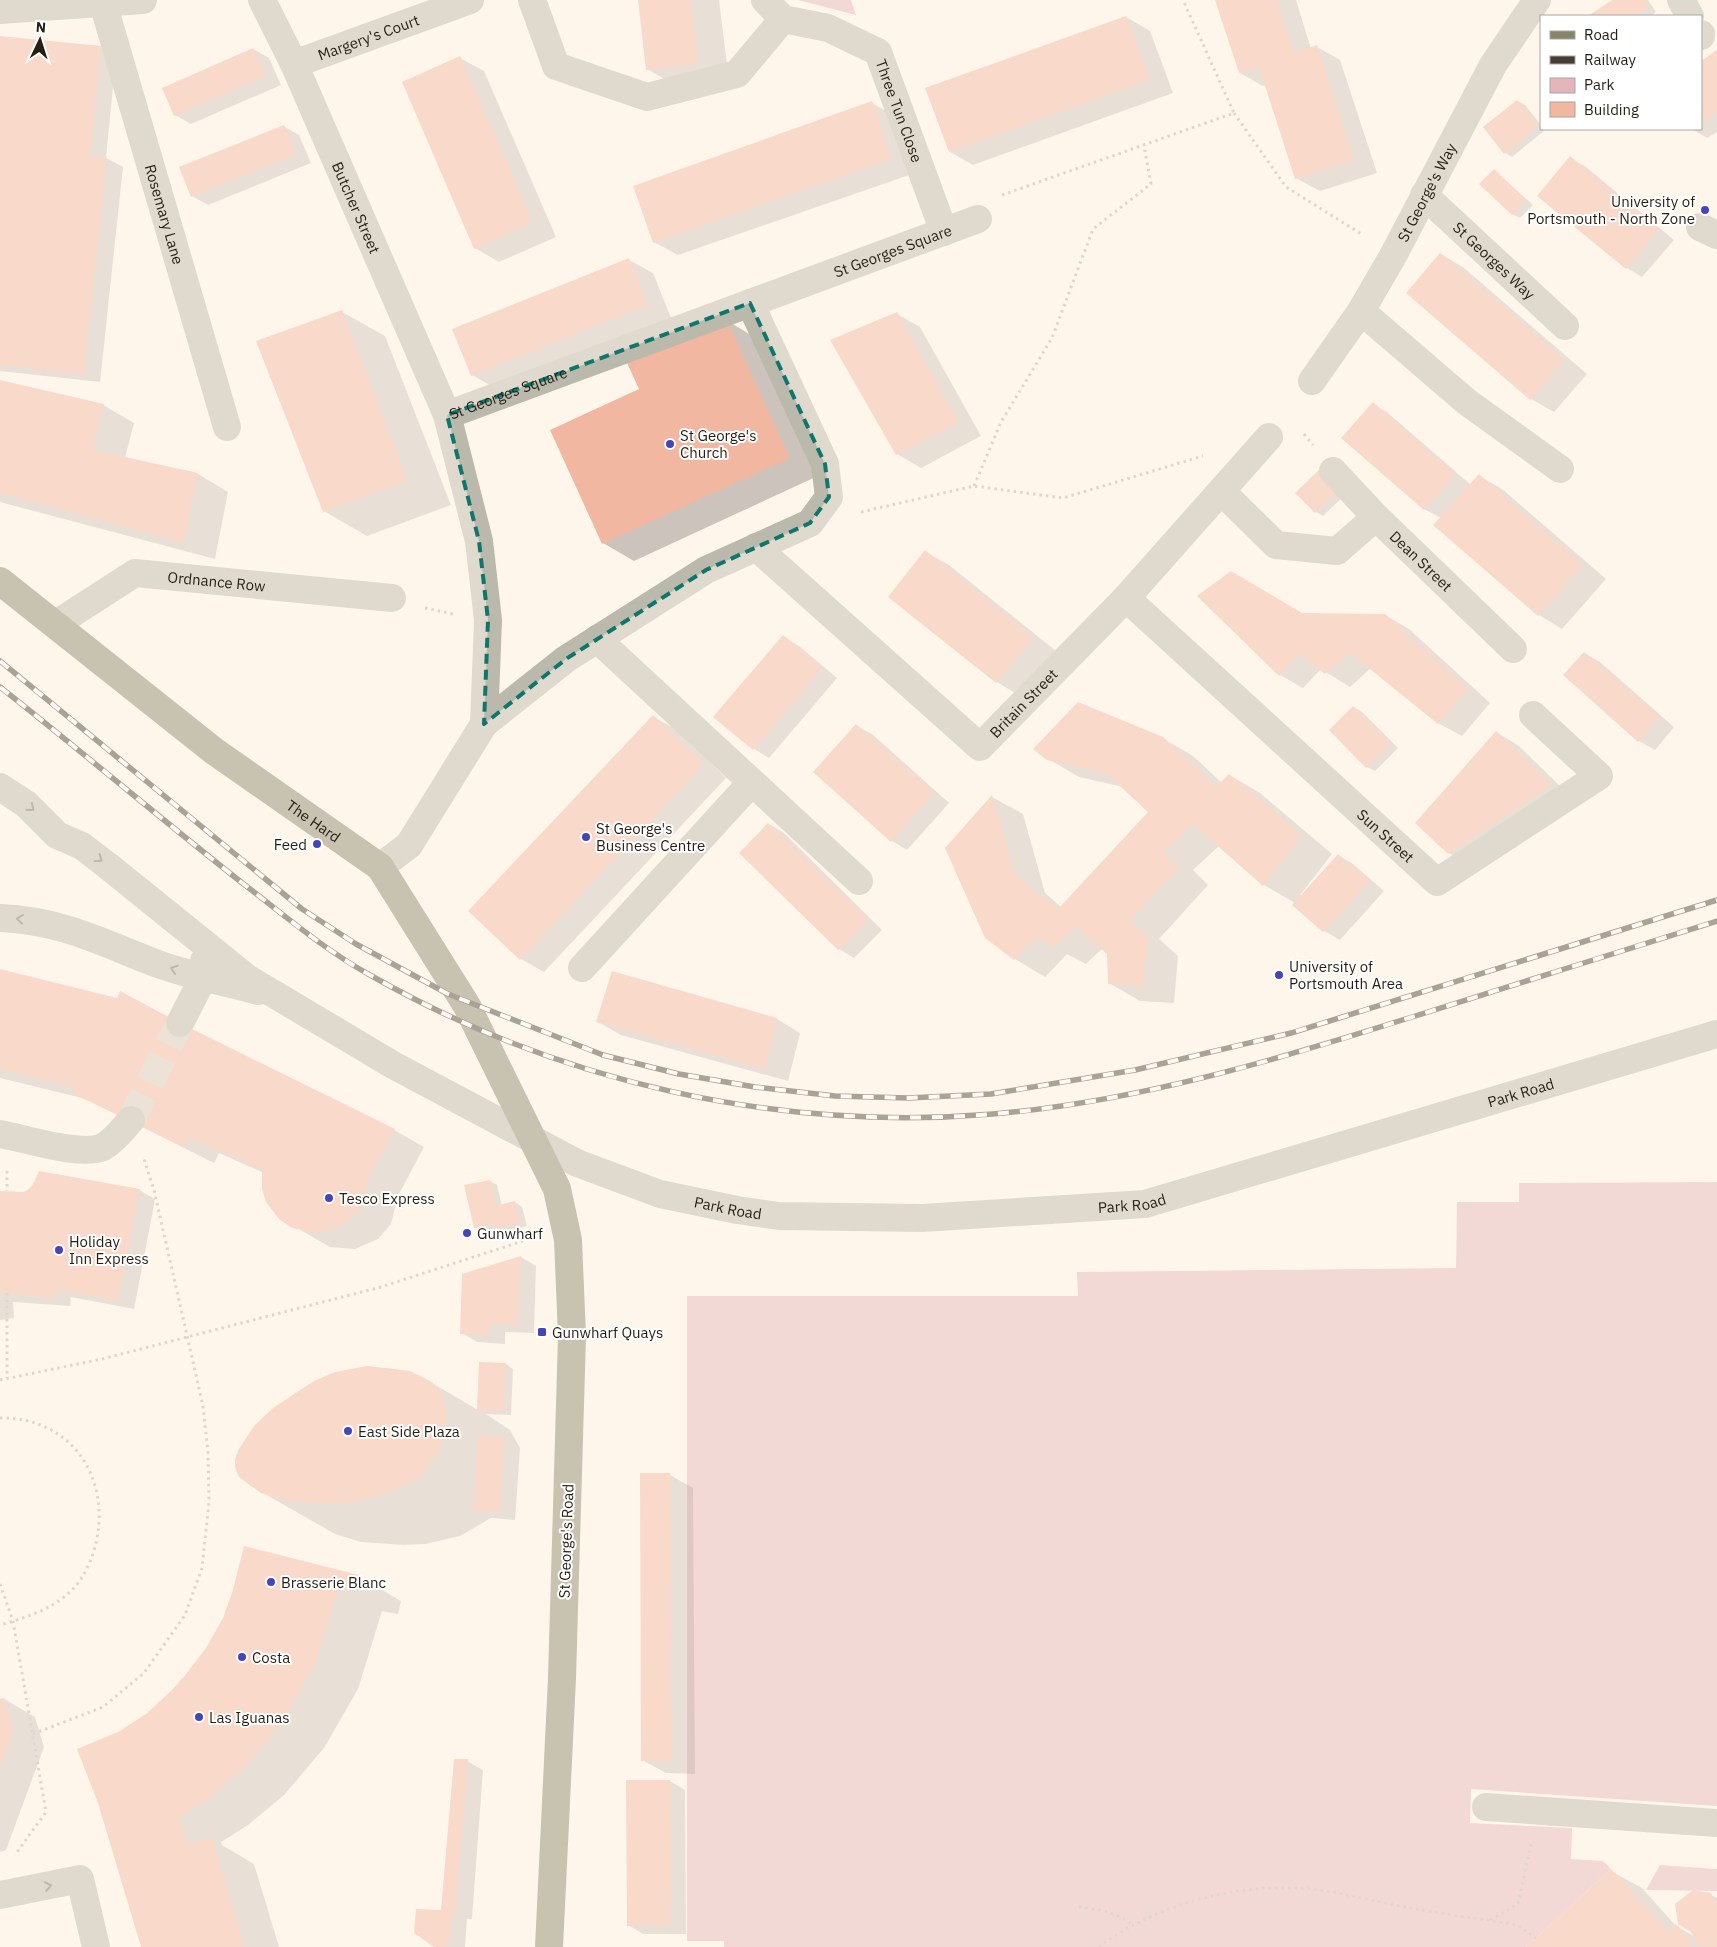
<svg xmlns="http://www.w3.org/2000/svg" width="1717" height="1947" font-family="'IBM Plex Sans',sans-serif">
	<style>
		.green { fill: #e4b6bc }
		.shadow { fill: #0003 }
		.building { fill: #f1b7a1 }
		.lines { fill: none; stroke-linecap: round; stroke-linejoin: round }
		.minor-tunnel { stroke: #d4cbc0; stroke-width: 28; stroke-dasharray: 28 14; stroke-linecap: butt }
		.path { stroke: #bbb2a7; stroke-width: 3; stroke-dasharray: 2.5 4; stroke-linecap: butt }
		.minor { stroke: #bab9ab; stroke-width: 28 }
		.major { stroke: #86846b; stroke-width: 28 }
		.rail-casing { stroke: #453d32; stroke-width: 5.5 }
		.rail { stroke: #fff; stroke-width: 4; stroke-dasharray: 11; stroke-linecap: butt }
		.oneway { stroke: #706c60 }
		.marked { fill: none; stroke: #0f766e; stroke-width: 4; stroke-dasharray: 10 6; stroke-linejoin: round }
		.poi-dot { fill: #4445bb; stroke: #fff; stroke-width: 2 }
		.labels { text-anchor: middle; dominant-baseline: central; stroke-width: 4; stroke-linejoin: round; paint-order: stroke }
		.street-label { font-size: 15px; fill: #261e14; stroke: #fff }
		.poi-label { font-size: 15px; fill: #261e14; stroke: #fff; text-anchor: start }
	</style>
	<rect width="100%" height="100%" fill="#fff6eb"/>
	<g class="green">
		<polygon points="798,0 851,0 856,15"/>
		<polygon points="1717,1182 1717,1806 1471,1789 1470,1823 1572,1828 1571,1859 1603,1861 1611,1869 1526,1947 724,1947 724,1941 687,1941 687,1296 1078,1296 1077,1272 1456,1268 1457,1202 1519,1202 1519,1183"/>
		<polygon points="1660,1865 1717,1869 1717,1891 1646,1890"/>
	</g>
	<g class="shadow">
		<polygon points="639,0 719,0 729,81 678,87 647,69"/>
		<polygon points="1216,0 1296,0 1311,49 1317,47 1340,60 1377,173 1320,191 1296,178 1266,85 1263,86 1240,73"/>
		<polygon points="1615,0 1648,0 1656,12 1650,16 1591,16"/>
		<polygon points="1126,17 1150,31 1173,93 973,165 950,152"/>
		<polygon points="0,37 101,47 116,56 106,158 123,167 100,382 0,371"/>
		<polygon points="253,49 269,58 281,85 191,124 175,115"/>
		<polygon points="1717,52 1717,132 1707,138 1692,129 1701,129 1701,63"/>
		<polygon points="460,58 484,71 556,237 499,262 475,248"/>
		<polygon points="1518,101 1525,105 1541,125 1541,129 1545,130 1512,157 1505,153"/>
		<polygon points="872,103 895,116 915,173 678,255 654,242"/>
		<polygon points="283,126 299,135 311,163 208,205 192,196"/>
		<polygon points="1570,158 1586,167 1674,240 1642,277 1627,268 1539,196"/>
		<polygon points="1494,170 1533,205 1520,218 1512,214"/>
		<polygon points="1441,254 1464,268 1587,374 1554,412 1531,399 1407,293"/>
		<polygon points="629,260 653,273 671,318 495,388 472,375"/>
		<polygon points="342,312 385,336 451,505 367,536 324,511"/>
		<polygon points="897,314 920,327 981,436 921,468 897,454"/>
		<polygon points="726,320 756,338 820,475 634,561 603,543 640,390"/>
		<polygon points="0,381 103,405 134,423 125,458 198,474 228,492 215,559 0,502"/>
		<polygon points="1373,404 1388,413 1471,485 1479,476 1502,489 1606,579 1562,629 1539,615 1435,525 1441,518 1424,509"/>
		<polygon points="1320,471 1345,495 1323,516 1316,512"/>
		<polygon points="925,552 949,565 1056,651 1020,696 997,682 889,597"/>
		<polygon points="1302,614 1385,615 1409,629 1490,703 1462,736 1438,723 1371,668 1350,687 1321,669 1303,688 1280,675"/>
		<polygon points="783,637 799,646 837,678 769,758 754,749"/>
		<polygon points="1584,653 1600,662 1674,727 1655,750 1639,741 1564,675"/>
		<polygon points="1353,707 1361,711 1398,748 1375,771 1367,767"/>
		<polygon points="654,717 677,730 726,778 544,972 521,959"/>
		<polygon points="856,726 872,734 949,803 907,850 892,841"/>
		<polygon points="1496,732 1519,746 1573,799 1473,866 1449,853"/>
		<polygon points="1162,738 1193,756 1222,783 1229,775 1260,793 1332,854 1300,895 1301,896 1338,855 1353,864 1384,891 1340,940 1324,931 1294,905 1295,903 1264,885 1219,846 1193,870 1208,885 1159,939 1178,956 1174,1003 1140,1001 1109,983 1108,953 1103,948 1086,964 1067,954 1045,977 1015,959 986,937 992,797 1023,814 1045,893 1061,907 1150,812 1123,787 1079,777 1048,759"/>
		<polygon points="769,824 784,833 882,930 854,958 839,949"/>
		<polygon points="0,970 179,1024 394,1130 424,1147 398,1196 391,1224 378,1239 355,1249 330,1247 280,1218 264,1173 219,1153 214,1163 86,1099 0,1078"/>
		<polygon points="777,1019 800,1033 788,1081 621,1035 598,1022"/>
		<polygon points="490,1181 497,1185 502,1206 515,1202 522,1207 527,1226 504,1232 497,1228 483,1232 475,1227"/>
		<polygon points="34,1185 139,1190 155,1199 134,1309 71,1297 70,1306 13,1302 14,1318 0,1320 0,1192 23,1193"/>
		<polygon points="521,1257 536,1266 534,1333 505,1332 505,1344 477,1342 462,1333"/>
		<polygon points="506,1364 513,1369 511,1415 486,1414 510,1430 520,1448 515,1520 491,1518 460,1536 425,1544 404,1545 361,1542 335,1534 251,1486 240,1476 367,1367 395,1369 420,1376 478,1410"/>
		<polygon points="670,1475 693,1488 695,1774 666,1773 642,1760"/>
		<polygon points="358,1576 401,1601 398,1614 382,1611 358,1689 324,1748 284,1795 248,1825 221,1842 222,1845 254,1864 279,1947 143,1947 119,1733 146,1715 173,1691 207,1649"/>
		<polygon points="4,1699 35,1717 44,1747 6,1850 0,1852 0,1700"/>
		<polygon points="467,1761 483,1770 472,1919 467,1919 465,1947 435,1947"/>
		<polygon points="670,1781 685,1790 686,1934 643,1934 628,1925"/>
		<polygon points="1611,1871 1642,1888 1676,1926 1694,1936 1710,1895 1717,1898 1717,1947 1528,1947"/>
	</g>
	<g class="building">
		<polygon points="638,0 691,0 699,64 646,70"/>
		<polygon points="1215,0 1277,0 1294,53 1317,45 1354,160 1295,179 1259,67 1239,73"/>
		<polygon points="1612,0 1644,0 1649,7 1636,16 1588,16"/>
		<polygon points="1126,16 1150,80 949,152 925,88"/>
		<polygon points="0,36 101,46 90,156 107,157 84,374 0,365"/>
		<polygon points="253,48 266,76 174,116 162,88"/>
		<polygon points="1717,50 1717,112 1701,123 1701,61"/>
		<polygon points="460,56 533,223 474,249 402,82"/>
		<polygon points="1517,100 1539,126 1504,154 1483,127"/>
		<polygon points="872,101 892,159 653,243 633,186"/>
		<polygon points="284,125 296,154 191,197 179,167"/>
		<polygon points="1570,156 1659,230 1626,269 1537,196"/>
		<polygon points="1494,169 1526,200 1512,215 1479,184"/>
		<polygon points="1440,253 1565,360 1530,400 1406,293"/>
		<polygon points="629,258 648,305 471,376 452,329"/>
		<polygon points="342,310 408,481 323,512 256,341"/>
		<polygon points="897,312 959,423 896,455 830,340"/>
		<polygon points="726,319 790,458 602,544 550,430 639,389 627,363"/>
		<polygon points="0,380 104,404 93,450 198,473 184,543 0,493"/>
		<polygon points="1373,402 1455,474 1424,510 1341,438"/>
		<polygon points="1319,470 1339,490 1315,513 1295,493"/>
		<polygon points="1479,474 1583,565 1538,616 1433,525"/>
		<polygon points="925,550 1033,637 996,683 888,597"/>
		<polygon points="1231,571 1302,613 1385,614 1468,689 1438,724 1350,653 1325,674 1299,654 1279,676 1197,596"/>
		<polygon points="783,635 822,668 753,750 713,717"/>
		<polygon points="1584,652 1659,717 1638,742 1563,675"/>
		<polygon points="1078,702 1163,737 1216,787 1229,774 1302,835 1263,886 1193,824 1163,852 1179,867 1130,921 1148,938 1144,986 1108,984 1107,954 1076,927 1054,947 1036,937 1014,960 985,938 945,848 992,795 1015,875 1058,909 1148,812 1106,773 1047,760 1033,749"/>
		<polygon points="1353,706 1391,744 1366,768 1329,730"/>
		<polygon points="653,715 704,764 520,960 468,911"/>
		<polygon points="856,724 934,793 891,842 813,772"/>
		<polygon points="1496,731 1551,785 1448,854 1415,823"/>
		<polygon points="768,823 868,920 838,950 739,853"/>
		<polygon points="1338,854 1369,881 1323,932 1292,905"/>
		<polygon points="0,969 117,998 120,991 180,1023 395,1129 368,1179 361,1207 347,1222 332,1230 316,1233 292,1228 279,1219 266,1202 262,1189 262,1169 188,1137 184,1147 72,1093 74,1087 0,1069"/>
		<polygon points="612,971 777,1018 765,1069 596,1022"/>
		<polygon points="39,1171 140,1189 118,1301 55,1289 54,1298 0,1293 0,1191 23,1192 28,1190 33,1184"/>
		<polygon points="490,1180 496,1206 515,1201 520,1223 495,1228 494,1223 474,1228 464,1185"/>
		<polygon points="521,1256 518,1325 490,1324 490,1336 460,1334 462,1274"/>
		<polygon points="479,1362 506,1363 504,1411 477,1410"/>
		<polygon points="367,1366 410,1371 432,1382 442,1393 447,1413 443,1441 439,1453 422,1474 414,1481 387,1494 351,1503 331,1504 287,1501 261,1493 239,1477 235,1467 235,1459 239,1449 255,1425 273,1408 314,1381 335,1372"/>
		<polygon points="478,1435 505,1437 500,1512 473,1510"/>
		<polygon points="640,1473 670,1473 672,1761 641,1761"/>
		<polygon points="244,1546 359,1575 355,1590 339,1587 315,1664 281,1724 241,1770 205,1801 179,1818 188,1845 212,1837 244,1947 141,1947 98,1803 77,1749 118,1732 146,1714 172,1690 186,1674 206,1648 223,1618 232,1593"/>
		<polygon points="4,1698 14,1729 0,1767 0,1699"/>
		<polygon points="454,1759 468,1759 456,1911 452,1911 450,1937 445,1947 434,1947 414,1933 416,1909 441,1910"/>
		<polygon points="626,1780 670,1780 671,1925 627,1926"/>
		<polygon points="1611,1869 1668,1932 1676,1924 1694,1943 1689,1947 1526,1947"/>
		<polygon points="1693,1890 1711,1893 1717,1905 1717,1947 1699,1946 1691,1932 1678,1924 1675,1904"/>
	</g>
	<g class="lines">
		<polyline class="minor-tunnel" points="131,1120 180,1023"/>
		<g class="path">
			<polyline points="1234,113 1286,187 1363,235"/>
			<polyline points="1002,195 1234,113 1183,0"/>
			<polyline points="1304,434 1313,445"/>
			<polyline points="974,486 1001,422 1052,338 1093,229 1151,184 1144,146"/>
			<polyline points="861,512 974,486 1063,498 1203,456"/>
			<polyline points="425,608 453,614"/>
			<polyline points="7,1171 7,1191"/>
			<polyline points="7,1293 7,1378"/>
			<polyline points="0,1380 102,1359 381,1287 523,1241"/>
			<path d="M0,1418c71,-1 111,59 96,125 -4,17 -12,35 -24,47 -19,19 -47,28 -72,35"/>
			<polyline points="0,1584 13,1621 46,1812 15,1855"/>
			<polyline points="33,1734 103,1707 144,1673 185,1615 202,1568 209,1502 208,1452 203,1406 154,1190 144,1159"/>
			<path d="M1079,1907c19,2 40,5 54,19"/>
			<polyline points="1490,1920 1518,1904 1531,1844"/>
			<path d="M1099,1947c51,-39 126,-61 190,-59 39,0 77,12 116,19 33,6 67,11 101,16l11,2 19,13"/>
		</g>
		<g class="minor">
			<path id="s1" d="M262,0l32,64 153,351 32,126 9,79 -4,104 -75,121 -29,22"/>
			<polyline points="532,0 556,66 647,97 737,74 783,19"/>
			<path id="s2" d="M765,0l18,19 45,9 50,24 66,180"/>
			<polyline points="1681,0 1690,16"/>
			<path id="s3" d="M103,3l124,424"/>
			<polyline points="0,10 143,0"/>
			<polyline points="1701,34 1701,36"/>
			<path id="s4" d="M294,64l176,-64"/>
			<path id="s5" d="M1424,195l141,131"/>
			<polyline points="1700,227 1717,235"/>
			<polyline points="1361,311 1467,402 1560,469"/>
			<path id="s6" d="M1312,381l49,-70 33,-57 99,-189 44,-65"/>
			<path id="s7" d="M447,415l531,-196"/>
			<path id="s8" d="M1333,471l43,46 137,132"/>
			<polyline points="1221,491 1276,545 1337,551 1376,517"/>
			<path id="s9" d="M756,547l224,200 146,-149 143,-161"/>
			<path id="s10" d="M1126,598l311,284 162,-106 -66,-61"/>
			<path id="s11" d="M56,624l79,-51 257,25"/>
			<polyline points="597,639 859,881"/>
			<polyline points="484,724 566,659 706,570 810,523 829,497 825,464 750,303"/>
			<path id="s12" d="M0,787l26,17 31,31 25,11 26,20 139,112 146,87 184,98 83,31 77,16 42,6 143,2 223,-14 572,-170"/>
			<path d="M0,918c64,3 100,24 158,46 33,12 67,18 100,27"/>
			<polyline points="582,968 752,782"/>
			<polyline points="180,1023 203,978 204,961"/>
			<path d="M0,1134c24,4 81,23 103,13 11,-6 20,-18 28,-27"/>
			<polyline points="1486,1807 1717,1823"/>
			<polyline points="0,1895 80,1879 96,1947"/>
		</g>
		<path class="major" id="s13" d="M0,581l214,170 166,116 87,139 90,183 11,51 4,96 -10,342 -13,269"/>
		<defs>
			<g id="rail">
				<polyline points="0,661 302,909 356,944 448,994 603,1055 679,1074 755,1087 835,1096 908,1098 991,1094 1135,1070 1291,1033 1717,900"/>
				<path d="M0,687c81,64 160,131 241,195 42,32 82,67 129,93 187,107 408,157 623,139 143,-12 283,-54 419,-97 102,-32 203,-64 305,-96"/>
			</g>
		</defs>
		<use href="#rail" class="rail-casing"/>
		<use href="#rail" class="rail"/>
	</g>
	<defs><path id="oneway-chevron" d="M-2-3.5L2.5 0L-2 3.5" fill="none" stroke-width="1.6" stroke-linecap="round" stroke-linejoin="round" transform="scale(1.25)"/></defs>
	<g class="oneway">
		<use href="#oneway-chevron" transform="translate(31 808) rotate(41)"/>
		<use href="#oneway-chevron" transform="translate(99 859) rotate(36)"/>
		<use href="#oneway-chevron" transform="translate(20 919) rotate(-174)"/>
		<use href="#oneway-chevron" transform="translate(174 969) rotate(-162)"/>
		<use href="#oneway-chevron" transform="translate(48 1886) rotate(-11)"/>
	</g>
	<path d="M0 0H1717V1947H0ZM750,303l75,161 4,33 -19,26 -104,47 -140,89 -82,65 4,-104 -9,-79 -32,-126z" fill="#fff6eb" fill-opacity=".55" fill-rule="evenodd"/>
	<path class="marked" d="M750,303l75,161 4,33 -19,26 -104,47 -140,89 -82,65 4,-104 -9,-79 -32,-126z"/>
	<g class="poi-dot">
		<circle cx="1705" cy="210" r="5"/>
		<circle cx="670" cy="444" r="5"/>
		<circle cx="586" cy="837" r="5"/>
		<circle cx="317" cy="844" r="5"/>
		<circle cx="1279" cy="975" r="5"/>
		<circle cx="329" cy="1198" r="5"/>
		<circle cx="467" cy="1233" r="5"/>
		<circle cx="59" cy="1250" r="5"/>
		<rect x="537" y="1327" width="10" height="10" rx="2.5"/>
		<circle cx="348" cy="1431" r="5"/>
		<circle cx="271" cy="1582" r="5"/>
		<circle cx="242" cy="1657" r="5"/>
		<circle cx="199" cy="1717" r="5"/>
	</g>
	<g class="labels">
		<g class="street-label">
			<text stroke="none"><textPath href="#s4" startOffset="79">Margery's Court</textPath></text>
			<text stroke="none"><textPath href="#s2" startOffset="190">Three Tun Close</textPath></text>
			<text stroke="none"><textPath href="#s6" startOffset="221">St George's Way</textPath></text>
			<text stroke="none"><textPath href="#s1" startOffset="228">Butcher Street</textPath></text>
			<text stroke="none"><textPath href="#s3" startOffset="220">Rosemary Lane</textPath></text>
			<text stroke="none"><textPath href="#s7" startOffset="475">St Georges Square</textPath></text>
			<text stroke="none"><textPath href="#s5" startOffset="96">St Georges Way</textPath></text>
			<text stroke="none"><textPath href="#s7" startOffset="65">St Georges Square</textPath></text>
			<text stroke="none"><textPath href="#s8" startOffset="126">Dean Street</textPath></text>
			<text stroke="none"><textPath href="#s11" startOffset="176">Ordnance Row</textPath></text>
			<text stroke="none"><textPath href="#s9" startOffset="362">Britain Street</textPath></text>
			<text stroke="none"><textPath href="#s13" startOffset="395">The Hard</textPath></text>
			<text stroke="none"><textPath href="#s10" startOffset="352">Sun Street</textPath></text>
			<text stroke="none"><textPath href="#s12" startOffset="1660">Park Road</textPath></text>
			<text stroke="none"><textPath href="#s12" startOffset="1255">Park Road</textPath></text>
			<text stroke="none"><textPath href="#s12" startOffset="850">Park Road</textPath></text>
			<text transform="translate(566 1541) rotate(-88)">St George's Road</text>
		</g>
		<g class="poi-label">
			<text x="1695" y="201" text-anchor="end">University of<tspan x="1695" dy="17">Portsmouth - North Zone</tspan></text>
			<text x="680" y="435">St George's<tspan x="680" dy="17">Church</tspan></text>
			<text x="596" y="828">St George's<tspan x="596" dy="17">Business Centre</tspan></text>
			<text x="307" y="844" text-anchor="end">Feed</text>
			<text x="1289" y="966">University of<tspan x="1289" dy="17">Portsmouth Area</tspan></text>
			<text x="339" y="1198">Tesco Express</text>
			<text x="477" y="1233">Gunwharf</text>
			<text x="69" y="1241">Holiday<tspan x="69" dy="17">Inn Express</tspan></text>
			<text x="552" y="1332">Gunwharf Quays</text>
			<text x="358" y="1431">East Side Plaza</text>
			<text x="281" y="1582">Brasserie Blanc</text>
			<text x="252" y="1657">Costa</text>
			<text x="209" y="1717">Las Iguanas</text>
		</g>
	</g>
	<rect x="1540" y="15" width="162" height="115" fill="#ffffff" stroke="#a8a5a1"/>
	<rect x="1550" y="31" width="25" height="8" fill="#86846b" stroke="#a8a5a1"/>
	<text x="1584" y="40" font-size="15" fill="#261e14">Road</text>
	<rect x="1550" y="56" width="25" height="8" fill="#453d32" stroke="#a8a5a1"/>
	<text x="1584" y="65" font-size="15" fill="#261e14">Railway</text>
	<rect x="1550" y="78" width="25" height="15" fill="#e4b6bc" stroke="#a8a5a1"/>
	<text x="1584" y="90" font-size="15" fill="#261e14">Park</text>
	<rect x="1550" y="102" width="25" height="15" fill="#f1b7a1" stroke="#a8a5a1"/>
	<text x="1584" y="115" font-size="15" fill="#261e14">Building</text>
	<g transform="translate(40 40) rotate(4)" stroke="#ffffff" stroke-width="4" paint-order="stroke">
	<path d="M0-4L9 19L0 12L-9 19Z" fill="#261e14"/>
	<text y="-8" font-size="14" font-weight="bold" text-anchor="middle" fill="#261e14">N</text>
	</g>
</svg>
